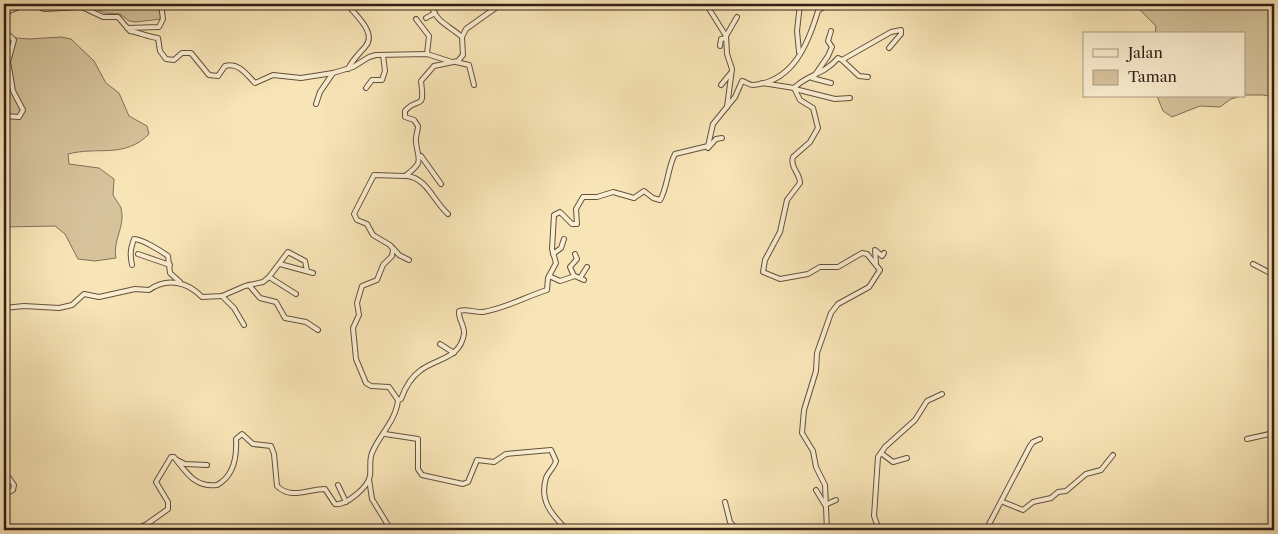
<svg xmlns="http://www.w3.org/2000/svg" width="1278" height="534" font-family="'Libre Caslon Text',serif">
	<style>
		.green { fill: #d6c39c; stroke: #84705a }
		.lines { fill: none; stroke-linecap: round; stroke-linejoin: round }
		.minor-casing { stroke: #63503f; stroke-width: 6 }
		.minor { stroke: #faeed0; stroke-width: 4 }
	</style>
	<rect width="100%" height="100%" fill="#f8e5b7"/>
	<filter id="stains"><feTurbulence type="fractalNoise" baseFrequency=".004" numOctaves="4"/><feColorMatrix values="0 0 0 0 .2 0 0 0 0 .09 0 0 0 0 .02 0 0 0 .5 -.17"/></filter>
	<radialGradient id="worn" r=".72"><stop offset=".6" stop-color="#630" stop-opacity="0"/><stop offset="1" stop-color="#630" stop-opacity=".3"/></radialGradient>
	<g class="green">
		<polygon points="40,4 161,4 161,19 136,22 129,21 120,14 105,13 91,7"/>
		<polygon points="1134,4 1274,4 1274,97 1263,95 1244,95 1244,34 1155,34 1156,26"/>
		<path d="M4,37l25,2 32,-2 10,2 23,22 12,22 13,10 10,23 18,10 2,8c-25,25 -50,12 -81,20l1,10 30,4 15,11 -1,16c2,4 6,8 8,13 5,18 -9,33 -5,50l-21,3 -17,-2 -13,-25 -10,-8 -51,1z"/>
		<polygon points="1157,96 1241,96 1231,99 1220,107 1200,106 1172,117 1163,111"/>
	</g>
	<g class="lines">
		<defs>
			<g id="minor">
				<path d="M31,4l13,5 38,-2 21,10h15l12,14c11,2 18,6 28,7l2,13 6,8 8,1 8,-7h9l18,22 9,1 7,-10c14,-4 22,9 30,17l18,-8 28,3 32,-5 20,-6 16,-10 7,-2 51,-1 25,8"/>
				<path d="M347,4c8,11 31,29 18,43 -7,8 -12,12 -17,22"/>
				<polyline points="706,4 726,36 727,54 732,69 727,107"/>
				<polyline points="4,13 27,4"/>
				<polyline points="426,18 435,13"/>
				<polyline points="416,19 429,36 427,54"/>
				<polyline points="127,28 159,27 163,19 161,4"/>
				<polyline points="726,36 737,17"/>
				<polyline points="4,37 10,36 14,40 8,62 13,91 23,110 19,117 4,116"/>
				<polyline points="462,37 466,29 501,4"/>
				<polyline points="720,46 721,39 726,38"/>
				<polyline points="799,52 797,31 800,4"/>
				<polyline points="842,60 859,76 868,77"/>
				<polyline points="456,62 469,65 474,85"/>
				<polyline points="815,75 828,56 832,47 828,41 831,31"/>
				<polyline points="812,78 831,83"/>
				<path d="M762,83l32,5c14,-14 30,-13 44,-30l4,2 49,-28 10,-2v4l-12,14"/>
				<polyline points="721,85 730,74"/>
				<polyline points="366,88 372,80 382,80 385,71 383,55"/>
				<path d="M794,88l6,12 13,8 5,20 -8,14 -17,15c-3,11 7,16 7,26l-13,17 -7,32 -15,28 -2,12 17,7 28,-5 12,-7h18l24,-14 5,1 13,16 -11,17 -31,17 -7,9 -14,40 -1,18 -12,39 -2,23 11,18 3,16 9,18 2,45"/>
				<polyline points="795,89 835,99 850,98"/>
				<polyline points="316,104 320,92 333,73"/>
				<polyline points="708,148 716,139 722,138"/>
				<polyline points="421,156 441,184"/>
				<path d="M407,176c20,2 27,26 41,38"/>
				<polyline points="393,248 399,255 409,260"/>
				<polyline points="138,254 170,265"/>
				<polyline points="553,254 561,248 564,239"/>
				<polyline points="876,263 875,250 882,256 884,253"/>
				<polyline points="280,264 313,273"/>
				<polyline points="1253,264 1274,275"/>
				<path d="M132,265c-2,-10 -2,-15 2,-26 8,0 27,12 34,17l2,17 10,9"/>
				<polyline points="549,276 560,281 575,276 584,280"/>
				<polyline points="574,276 570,267 577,259 575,254"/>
				<polyline points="269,277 296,294"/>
				<polyline points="580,278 587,267"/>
				<polyline points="249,285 260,298 276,302 285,318 306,322 318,330"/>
				<polyline points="222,296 234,308 244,325"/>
				<path d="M4,308l20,-2 35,2 13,-3 12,-11 15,3 36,-8 14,1c18,-13 39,-8 53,7l20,-1 23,-10 18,-4 6,-5 19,-25 17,9 2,10"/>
				<polyline points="440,344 454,353"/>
				<path d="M398,400l-9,-13 -18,-1 -5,-3 -10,-24 -3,-31 6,-13 -2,-12 5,-17 15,-6 6,-15 9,-9 1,-7 -3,-4 -17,-10 -6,-11 -10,-4 -3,-6 20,-39 31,1c20,-15 13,-15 11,-34 -1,-5 2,-11 2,-16l-4,-6 -9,-3v-6c14,-16 20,2 16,-30l13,-15 24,-5 5,-6 -1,-18c-12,-11 -27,-15 -31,-33"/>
				<path d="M385,434l33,5v30l4,6 41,9 5,-2 9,-22 17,2 12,-8 45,-4 5,11c-2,7 -8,11 -10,17 -7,23 6,37 21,52"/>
				<polyline points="1247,439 1274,433"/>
				<polyline points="881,453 893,462 907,458"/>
				<polyline points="177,460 185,464 207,465"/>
				<polyline points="4,471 14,485 13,490 4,495"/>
				<polyline points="369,479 372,499 391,530"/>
				<polyline points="338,485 346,502"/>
				<polyline points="816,490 825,505 836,500"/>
				<polyline points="725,502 730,522 737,530"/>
				<polyline points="1003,502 1023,510 1033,502 1051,498 1058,492 1066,491 1086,474 1101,470 1113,455"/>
				<path d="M134,530l13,-6 21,-15v-7l-12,-20 15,-25h3c12,15 21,31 43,28 17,-9 20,-28 19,-46l6,-5 11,10 18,2 3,8 3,32c14,14 31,3 48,3l10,15c11,2 33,-17 35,-28 1,-8 -1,-16 2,-23 7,-18 24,-32 26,-53l3,-1c4,-11 10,-22 20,-29 16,-12 39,-11 43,-36 1,-8 -6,-15 -5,-23 8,-3 16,2 24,1 23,-4 42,-15 64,-22l1,-12 8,-15 -4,-14 2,-34 6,-3 12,12h5l-1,-15 7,-12h14l16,-5 21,6 10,-7 9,7 7,2c7,-10 8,-34 15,-46l33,-8 5,-22 22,-27 7,-16c4,1 7,4 11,4 40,-3 55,-41 65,-74l9,-7"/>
				<polyline points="879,530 874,516 878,457 885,447 915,420 927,401 942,394"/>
				<polyline points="986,530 1030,446 1033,442 1040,439"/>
				<polyline points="1101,530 1110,528 1129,530"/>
			</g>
		</defs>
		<use href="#minor" class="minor-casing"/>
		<use href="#minor" class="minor"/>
	</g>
	<rect width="1278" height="534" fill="none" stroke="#f8e5b7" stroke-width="20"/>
	<rect x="5" y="5" width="1268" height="524" fill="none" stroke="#311e17" stroke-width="2.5"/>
	<rect x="10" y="10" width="1258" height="514" fill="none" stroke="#311e17"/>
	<rect x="1083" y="32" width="162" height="65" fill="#faeed0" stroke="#aa9b86"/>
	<rect x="1093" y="49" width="25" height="8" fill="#faeed0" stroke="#aa9b86"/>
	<text x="1128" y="58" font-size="15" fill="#311e17">Jalan</text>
	<rect x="1093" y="70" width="25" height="15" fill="#d6c39c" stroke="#aa9b86"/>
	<text x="1128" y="82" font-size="15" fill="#311e17">Taman</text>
	<rect width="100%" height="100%" filter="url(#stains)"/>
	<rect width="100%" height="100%" fill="url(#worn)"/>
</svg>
